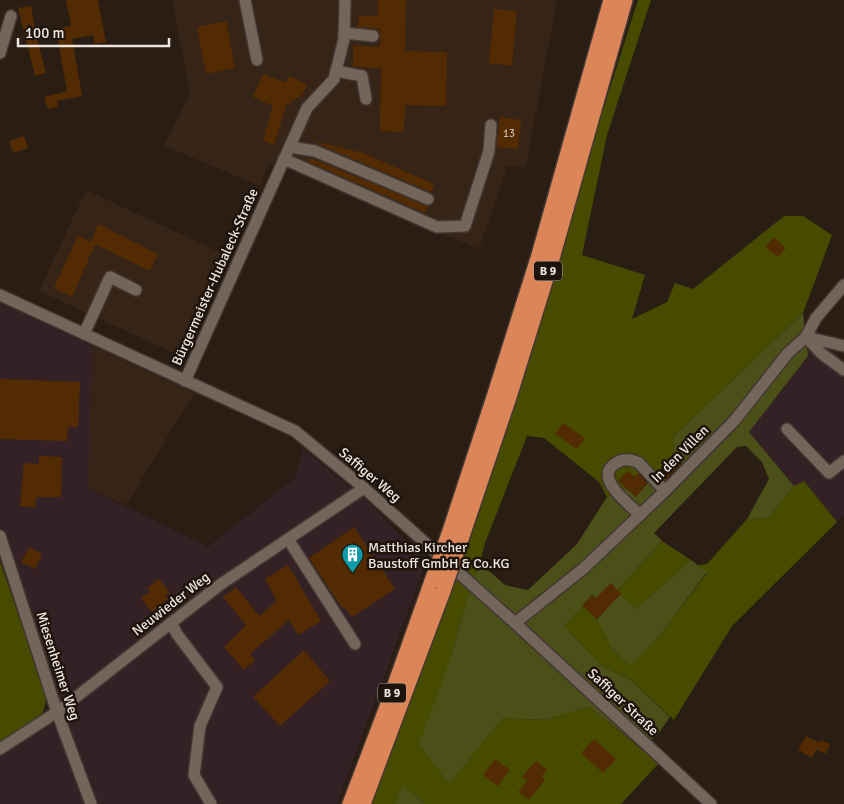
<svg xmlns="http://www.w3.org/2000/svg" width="844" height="804" font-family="Signika,sans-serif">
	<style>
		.built { fill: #362417 }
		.industrial { fill: #342125 }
		.green { fill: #464b00 }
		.forest { fill: #4b5019 }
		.building { fill: #532b02 }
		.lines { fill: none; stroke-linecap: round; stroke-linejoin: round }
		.minor-casing { stroke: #423833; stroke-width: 14 }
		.highway-casing { stroke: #423833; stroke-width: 18 }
		.minor { stroke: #74655a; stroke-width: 11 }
		.highway { stroke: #dc8559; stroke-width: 15 }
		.highway-bridge-casing { stroke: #423833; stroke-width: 18; stroke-linecap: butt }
		.highway-bridge { stroke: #dc8559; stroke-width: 15 }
		.labels { text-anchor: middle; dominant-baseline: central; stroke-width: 5; stroke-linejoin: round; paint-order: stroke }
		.number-label { font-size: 11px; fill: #c7b6a8 }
		.shield { fill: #1f140b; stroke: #b0a69f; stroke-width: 1 }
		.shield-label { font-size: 12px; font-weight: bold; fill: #eee5df }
		.street-label { font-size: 14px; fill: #eee5df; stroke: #1f140b }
		.poi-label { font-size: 14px; fill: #eee5df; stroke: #1f140b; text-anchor: start }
	</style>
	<rect width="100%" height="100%" fill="#291d14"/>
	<g class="built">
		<polygon points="172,0 557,0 526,167 507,166 479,249 291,169 268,164 260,186 164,146 190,94"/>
		<polygon points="86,190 226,255 180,356 39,291"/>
		<polygon points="92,346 194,393 126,505 88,488"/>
	</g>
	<g class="industrial">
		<polygon points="0,303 92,346 88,488 208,547 296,477 303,449 368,502 426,562 337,804 0,804 0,740 58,706 0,531"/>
		<polygon points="807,347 828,347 844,363 844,515 837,522 804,481 794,486 749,432 808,356"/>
	</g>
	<g class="green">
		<polygon points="638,0 651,0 607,135 582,255 645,275 632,319 667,302 675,283 693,289 784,216 803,216 832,235 803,313 674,436 673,455 649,481 639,473 626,488 607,497 599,482 544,438 527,436 485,543 480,563 467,599 451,657 449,783 503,718 545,720 589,707 659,763 621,804 425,804 403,785 395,804 372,804 460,559"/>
		<polygon points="804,481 837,522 732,626 674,720 631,680 602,666 564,626 582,605 597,619 611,647 630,665 660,635 707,573 698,565 707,564 747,519 768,518 794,486"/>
		<polygon points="662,541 691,560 636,609 617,590"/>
		<polygon points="0,562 47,696 43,712 31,726 0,744"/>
	</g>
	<g class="forest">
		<polygon points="803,313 808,356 749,432 794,486 768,518 747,519 769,479 762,462 746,446 737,447 654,533 662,541 617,590 613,602 621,594 636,609 691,560 707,572 660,635 630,666 611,647 597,619 606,610 592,595 564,626 602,666 631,680 670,717 658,734 641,748 589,707 545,720 503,718 449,784 419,744 451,657 467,599 480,563 505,585 528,590 577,544 607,497 626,488 636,496 658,472 668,482 684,465 673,455 674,436"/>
		<polygon points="402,785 403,785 425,804 395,804"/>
	</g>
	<g class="building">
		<polygon points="66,0 98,0 106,42 95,44 93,35 72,39 82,96 57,101 58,107 48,109 44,97 67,91 56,29 71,26"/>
		<polygon points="378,0 406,0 405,51 447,52 446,106 405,105 404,132 380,131 381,68 353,67 353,46 380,47 380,29 358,27 359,16 378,16"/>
		<polygon points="31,6 36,35 46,73 35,76 18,8"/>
		<polygon points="494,9 517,11 512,66 489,63"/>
		<polygon points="226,21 235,68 206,74 197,27"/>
		<polygon points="263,74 286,83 289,76 307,84 302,96 300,95 298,98 296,97 294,101 292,100 291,104 287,103 274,145 263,141 273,106 253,97"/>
		<polygon points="500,117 521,120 518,149 497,147"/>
		<polygon points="24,136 28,148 13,153 9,141"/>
		<polygon points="318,142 363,153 434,184 431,192 318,144"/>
		<polygon points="310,158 428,206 425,213 309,162"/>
		<polygon points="98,224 158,254 150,271 95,244 72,297 54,288 78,236 91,242"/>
		<polygon points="774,237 786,248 778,257 765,247"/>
		<polygon points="0,379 80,382 78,427 68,427 67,441 0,439"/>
		<polygon points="563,423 585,438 577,449 555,434"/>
		<polygon points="673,455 682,463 666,479 658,472"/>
		<polygon points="39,456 62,457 61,497 36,497 35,508 20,506 24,463 39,464"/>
		<polygon points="627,471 635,477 638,473 647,483 636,497 618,481"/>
		<polygon points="354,527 395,589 352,617 344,607 342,608 309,558"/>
		<polygon points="29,547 42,554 35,569 21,562"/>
		<polygon points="288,565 321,621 298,635 289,620 250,654 255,660 244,670 224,647 246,625 223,597 236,587 259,616 277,601 265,579"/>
		<polygon points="159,579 170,593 165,596 168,599 152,612 141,598 150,592 147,588"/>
		<polygon points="611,583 621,594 597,619 582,605 592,595 595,599"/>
		<polygon points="304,650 330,681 280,726 253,697"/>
		<polygon points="806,736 820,743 812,758 798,750"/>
		<polygon points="594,739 616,759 603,773 581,753"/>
		<polygon points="821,740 830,744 826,754 817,750"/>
		<polygon points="495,759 510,770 498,786 483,775"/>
		<polygon points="536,761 547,770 542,776 545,780 529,800 518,792 527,781 522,777"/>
	</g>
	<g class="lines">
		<defs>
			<g id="minor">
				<polyline points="245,0 257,60"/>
				<polyline points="344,33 373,36"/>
				<polyline points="0,53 11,16"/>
				<polyline points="336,71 362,76 366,99"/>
				<polyline points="290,147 315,151 428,199"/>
				<polyline points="284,159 437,227 465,226 489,151 491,125"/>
				<polyline points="0,295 295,431 364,488 515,623 711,804"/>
				<polyline points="84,334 110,277 136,290"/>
				<polyline points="806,337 822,354 844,370"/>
				<polyline points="806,337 844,346"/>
				<polyline points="185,381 307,108 334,79 344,39 345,0"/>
				<polyline points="787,429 829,473 844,461"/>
				<path d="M640,515c-11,-11 -48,-38 -24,-52 8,-5 15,-4 23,0l26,28"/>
				<polyline points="0,536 57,712 91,804"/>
				<polyline points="288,539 355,644"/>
				<polyline points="171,623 177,634 217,687 200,726 194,775 211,804"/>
				<polyline points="515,623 584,568 665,491 735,420 788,353 806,337 816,318 844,285"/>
				<polyline points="0,749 57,712 221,584 364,488"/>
			</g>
			<g id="highway">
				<polyline points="450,531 495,394 539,255 611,0"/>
				<polyline points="461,539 509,397 551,262 625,0"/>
				<polyline points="350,804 390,699 432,581"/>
				<polyline points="363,804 443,591"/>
			</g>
		</defs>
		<use href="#minor" class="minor-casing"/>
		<use href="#highway" class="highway-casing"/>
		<use href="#minor" class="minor"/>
		<use href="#highway" class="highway"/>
		<defs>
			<g id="highway-bridge">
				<polyline points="432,581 450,531"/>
				<polyline points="443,591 461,539"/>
			</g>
		</defs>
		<use href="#highway-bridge" class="highway-bridge-casing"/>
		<use href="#highway-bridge" class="highway-bridge"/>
	</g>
	<defs>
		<symbol id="building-pin" viewBox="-11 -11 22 30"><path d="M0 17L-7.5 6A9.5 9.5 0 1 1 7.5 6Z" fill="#0f9aa8" stroke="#1f140b"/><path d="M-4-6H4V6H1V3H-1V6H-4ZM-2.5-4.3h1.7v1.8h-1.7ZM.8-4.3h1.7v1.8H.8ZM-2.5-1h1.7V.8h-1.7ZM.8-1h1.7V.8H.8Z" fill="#fff"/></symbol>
	</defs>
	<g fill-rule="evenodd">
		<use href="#building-pin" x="340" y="542" width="25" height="34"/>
	</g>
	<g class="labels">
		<g class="number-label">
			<text x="509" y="133">13</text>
		</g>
		<g class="shield">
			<rect x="534" y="261.5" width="28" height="19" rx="4"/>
			<rect x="378" y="683.5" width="28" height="19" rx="4"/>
		</g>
		<g class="shield-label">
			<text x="548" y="271">B 9</text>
			<text x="392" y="693">B 9</text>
		</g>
		<g class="street-label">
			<text transform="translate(215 277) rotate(-66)">Bürgermeister-Hubaleck-Straße</text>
			<text transform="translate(680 454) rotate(-45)">In den Villen</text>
			<text transform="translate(370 475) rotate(40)">Saffiger Weg</text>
			<text transform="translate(171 604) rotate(-38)">Neuwieder Weg</text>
			<text transform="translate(58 666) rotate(72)">Miesenheimer Weg</text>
			<text transform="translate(623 702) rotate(43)">Saffiger Straße</text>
		</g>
		<g class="poi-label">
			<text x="368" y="547">Matthias Kircher<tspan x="368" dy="16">Baustoff GmbH &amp; Co.KG</tspan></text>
		</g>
	</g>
	<path d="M18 38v8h151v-8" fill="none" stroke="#eee5df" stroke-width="2.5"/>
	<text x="25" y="38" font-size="15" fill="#eee5df" stroke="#1f140b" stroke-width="4" paint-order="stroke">100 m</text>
</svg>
